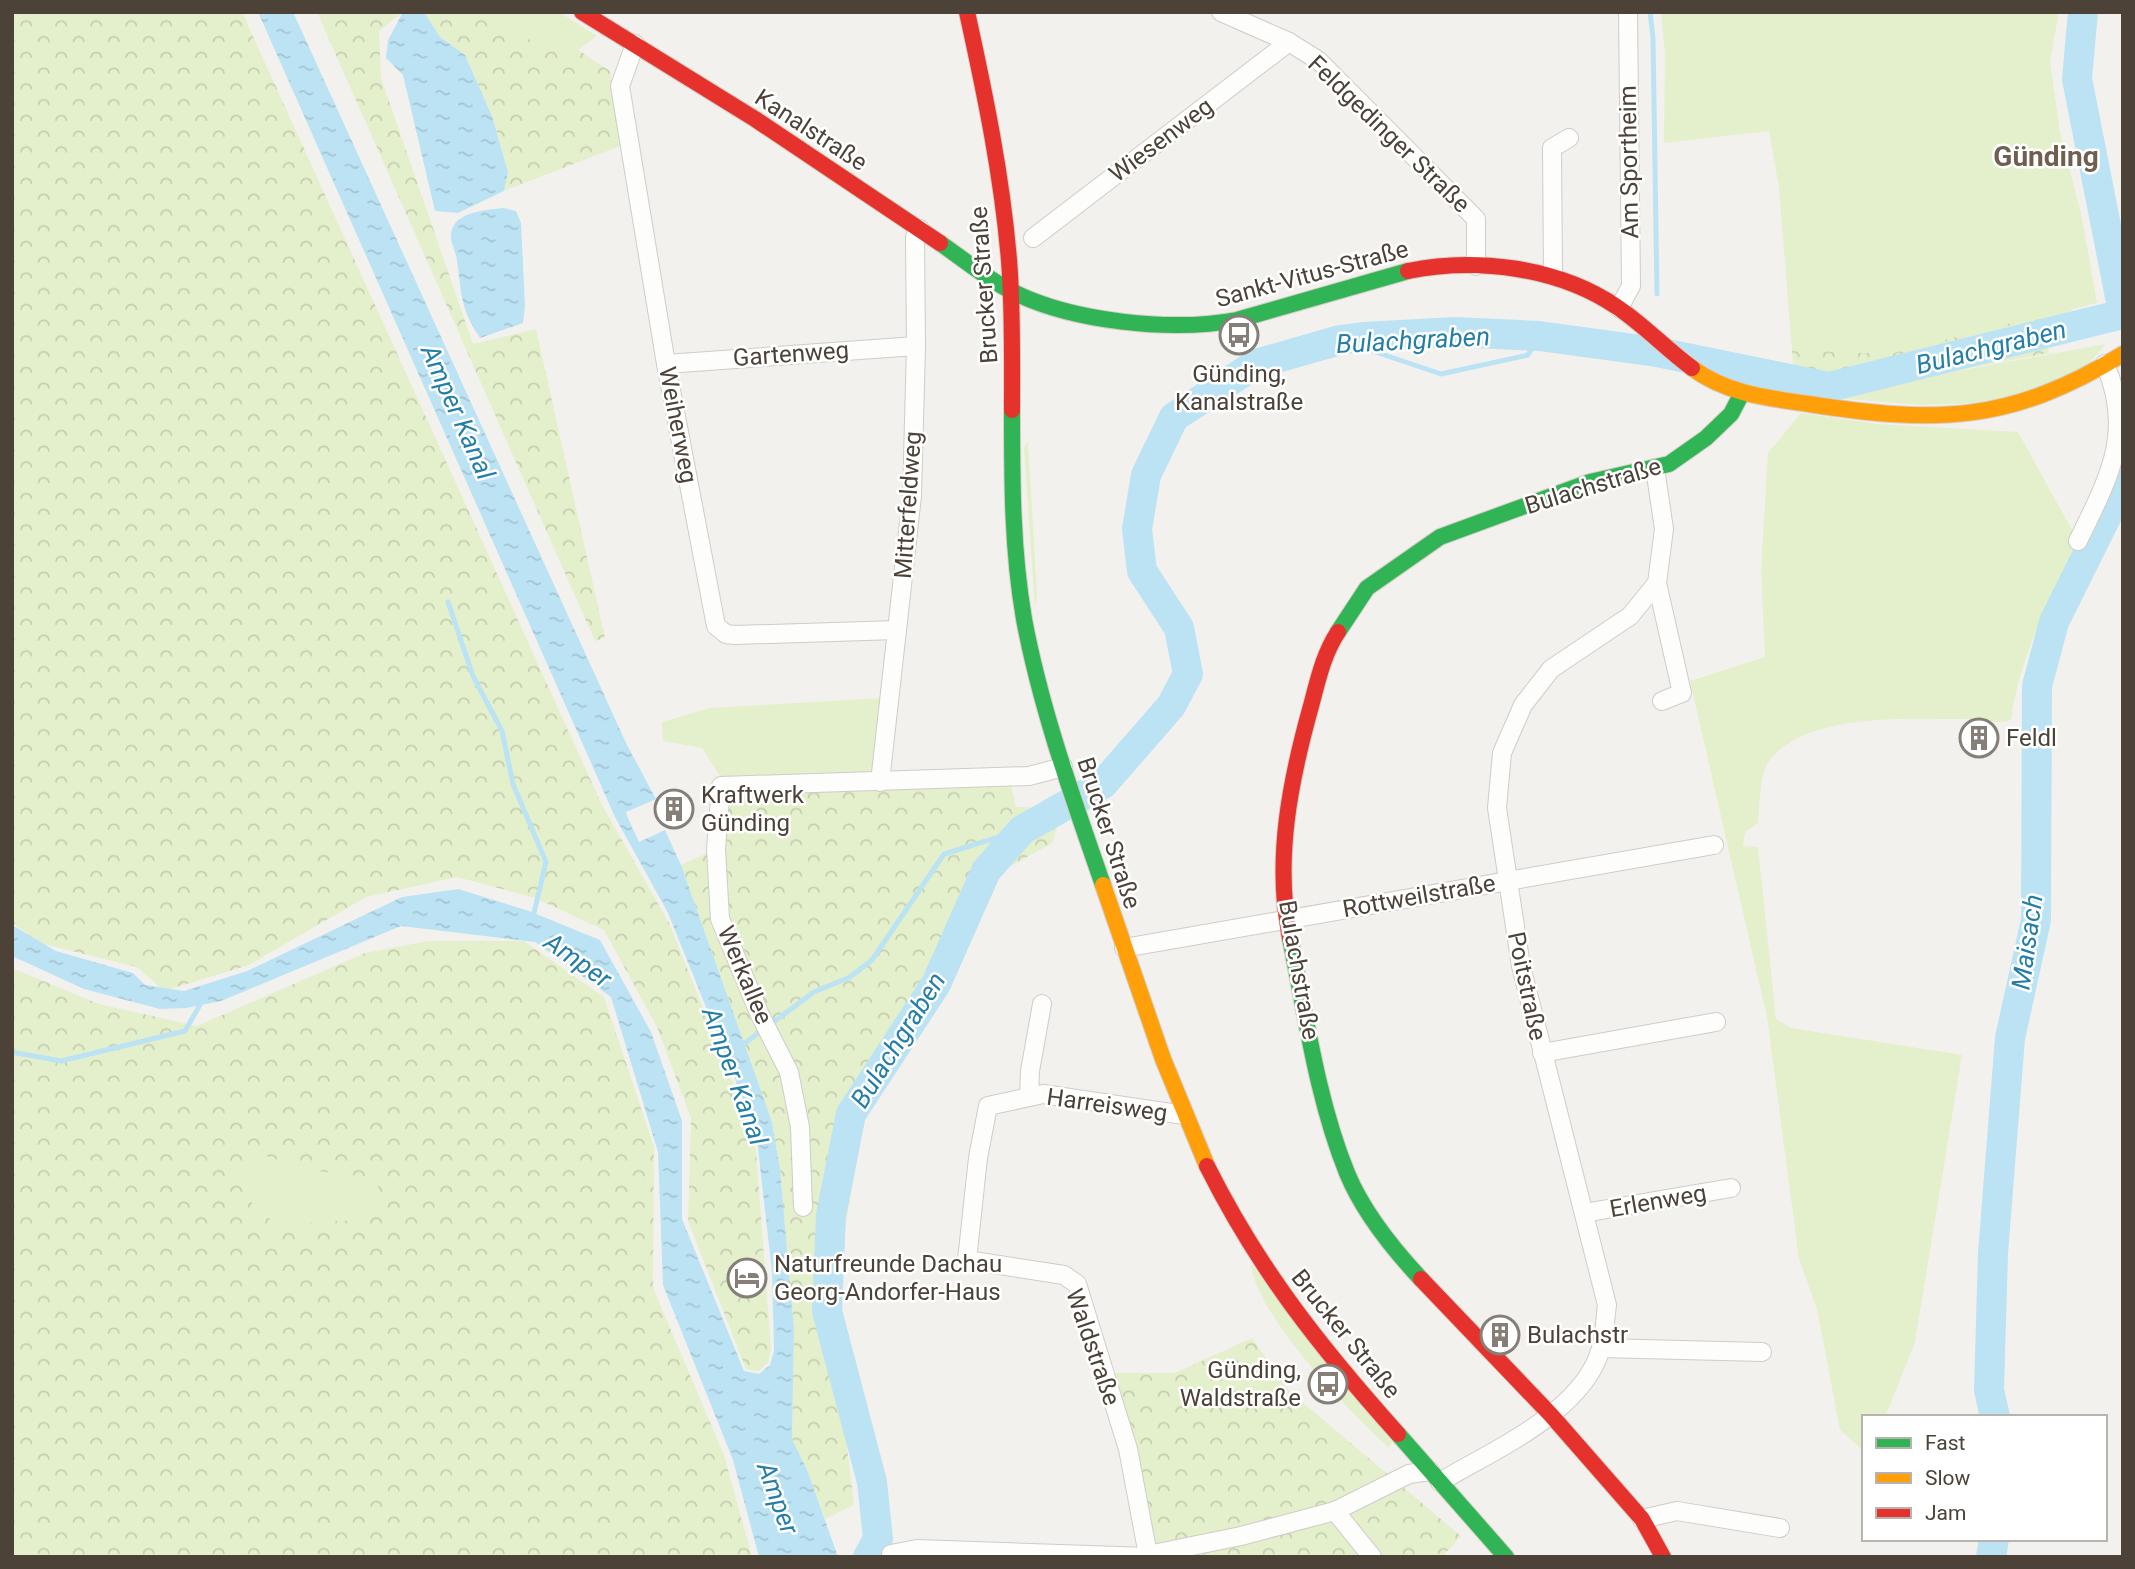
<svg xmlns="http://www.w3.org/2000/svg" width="2135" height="1569" font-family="Roboto,sans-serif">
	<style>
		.green { fill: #e4efcc }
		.forest { fill: url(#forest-crowns); fill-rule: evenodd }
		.water { fill: url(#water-ripples) }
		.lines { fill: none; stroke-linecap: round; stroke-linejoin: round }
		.stream { stroke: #bce3f4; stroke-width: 5 }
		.river { stroke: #bce3f4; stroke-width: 30 }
		.street-casing { stroke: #d0ccc8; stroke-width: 20 }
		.fast-casing { stroke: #d5cfc6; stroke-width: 18 }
		.slow-casing { stroke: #d5cfc6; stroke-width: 18 }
		.jam-casing { stroke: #d5cfc6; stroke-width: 18 }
		.street { stroke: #fdfdfc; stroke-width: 18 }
		.fast { stroke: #30b455; stroke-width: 16 }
		.slow { stroke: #ff9f0a; stroke-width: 16 }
		.jam { stroke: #e5322d; stroke-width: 16 }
		.labels { text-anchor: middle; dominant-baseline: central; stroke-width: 5; stroke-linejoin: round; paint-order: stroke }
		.street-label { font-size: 24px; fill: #4c4238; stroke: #fff }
		.poi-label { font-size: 24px; fill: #4c4238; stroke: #fff; text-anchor: start }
		.water-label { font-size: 26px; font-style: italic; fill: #247ea7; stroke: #fff }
		.quarter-label { font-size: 28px; font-weight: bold; fill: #705f4e; stroke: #fff }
	</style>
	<defs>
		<pattern id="forest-crowns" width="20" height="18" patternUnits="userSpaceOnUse" patternTransform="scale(1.75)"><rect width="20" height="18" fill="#e4efcc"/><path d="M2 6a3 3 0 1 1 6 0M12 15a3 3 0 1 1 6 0" fill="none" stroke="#c5ceb0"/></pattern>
		<pattern id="water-ripples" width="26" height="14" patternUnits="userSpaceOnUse" patternTransform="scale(1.75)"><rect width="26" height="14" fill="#bce3f4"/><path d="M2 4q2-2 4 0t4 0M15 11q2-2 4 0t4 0" fill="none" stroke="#a3c4d2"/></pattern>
	</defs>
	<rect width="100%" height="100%" fill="#f3f1ee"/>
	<g class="green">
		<polygon points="487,12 559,12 597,36 578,50 544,49"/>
		<polygon points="1661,12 2059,12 2050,61 2060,133 2081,213 2097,303 1890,354 1792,350 1779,188 1769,131 1664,143 1665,53"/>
		<polygon points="2106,344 2085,368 2018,395 1978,403 1921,405 1797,395 1794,386 1842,392"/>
		<path d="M1801,413l76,11 141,8 60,109c-27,56 -59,116 -67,179 -17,5 -30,-1 -47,-1 -54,0 -157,-7 -194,41 -11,14 -10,45 -12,63l-13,9 -2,14 15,1 18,172 15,9 171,27 -47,287 -30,75h-21v34l-24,-21 -23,-121 -18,-50 -32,-242 -77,-336 75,-24 -4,-86 7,-118z"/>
		<polygon points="1028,441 1037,594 1035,610 1024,448"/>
		<polygon points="883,698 874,773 722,779 702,748 663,741 662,722 710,708"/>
		<path d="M254,1152l54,18 66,8 10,22 -16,19 -90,6c-34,-26 -39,-32 -24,-73z"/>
		<path d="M1251,1264l141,178 -3,6c-38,-34 -134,-134 -138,-184z"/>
	</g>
	<g class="forest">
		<polygon points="12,12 242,12 602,805 669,923 755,1138 771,1349 768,1363 758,1371 746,1369 688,1221 691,1118 657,1027 604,930 535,898 457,877 366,897 249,965 164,991 137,967 43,944 12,923"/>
		<polygon points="317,12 403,12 379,31 381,78 473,344 536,329 605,638 595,641"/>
		<polygon points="424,12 487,12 544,49 578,50 610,71 620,146 504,191 508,172 492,116 465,55 440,37"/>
		<polygon points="2070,308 2079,318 2048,342 2049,353 1842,392 1794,386 1792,350 1890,354"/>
		<polygon points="1009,777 1016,807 1051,808 1058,825 1052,843 993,876 949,986 865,1111 836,1281 838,1372 854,1505 825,1519 808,1472 792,1439 794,1329 780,1169 772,1122 681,865 724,845 726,800 763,794 889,790"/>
		<path d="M429,941h95l80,56 50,150 -1,141 71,167 28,102h-736l-4,-14v-575l87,36 98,22 168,-73zM254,1152l54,18 66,8 10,22 -16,19 -90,6c-34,-25 -39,-32 -24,-73z"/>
		<polygon points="1252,1338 1289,1391 1461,1536 1442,1557 1151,1557 1111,1373 1175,1373"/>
	</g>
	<g class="water">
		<polygon points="258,12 293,12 627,745 656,799 626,812 627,816 639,842 665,830 681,865 772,1122 780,1169 794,1329 792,1439 808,1472 838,1557 759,1557 733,1460 663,1285 658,1152 611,997 535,942 401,926 221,1001 186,1008 160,1009 84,989 12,956 12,925 56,951 133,973 145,985 184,991 247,971 402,897 458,889 529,911 600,940 651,1032 682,1121 682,1219 744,1371 759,1374 770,1365 774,1351 772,1272 756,1131 668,913 615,817"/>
		<polygon points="403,12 424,12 440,37 465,55 492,116 508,172 504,191 458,213 435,211 403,75 386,58 388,40"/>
		<path d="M503,208l13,3 5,12 4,83 -2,17 -43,15c-20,-30 -18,-43 -23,-77 -1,-12 -11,-23 -3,-36 9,-14 34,-15 49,-17z"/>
	</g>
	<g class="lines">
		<g class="stream">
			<polyline points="1650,12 1653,38 1657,294"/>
			<polyline points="1340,340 1441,374 1528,355 1539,336"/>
			<polyline points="448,602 473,676 502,731 513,784 546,862 533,917"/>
			<polyline points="741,1046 814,992 850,977 872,960 944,854 1022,830"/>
			<polyline points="12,1052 61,1061 185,1031 201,1003"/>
		</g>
		<g class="river">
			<polyline points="2083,12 2077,79 2123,312"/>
			<polyline points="1995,1417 1989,1390 1993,1253 2010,1038 2036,920 2037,686 2054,622 2123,483"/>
			<polyline points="868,1557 878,1539 872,1482 827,1311 831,1215 851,1114 936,984 986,871 1022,830 1103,784 1171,706 1188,674 1179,628 1142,571 1137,529 1146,475 1174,417 1256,364 1340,340 1363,337 1455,332 1539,336 1657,352 1829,387 2123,314"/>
			<polyline points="1991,1557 1994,1539"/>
		</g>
		<defs>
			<g id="street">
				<polyline points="1221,12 1289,42 1319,61 1476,219 1476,266"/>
				<polyline points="635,44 620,86 666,364 716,626 726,634 735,635 897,630"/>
				<polyline points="1033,238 1289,42"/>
				<polyline points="1553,275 1552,148 1569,138"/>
				<polyline points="1619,308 1631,286 1628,12"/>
				<polyline points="666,364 916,346"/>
				<path d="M2078,541c30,-62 57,-108 27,-177"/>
				<polyline points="1657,583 1682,693 1662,701"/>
				<polyline points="880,782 912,496 916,346 915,237 920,229"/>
				<polyline points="1124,948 1714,845"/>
				<polyline points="1542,1053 1716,1022"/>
				<polyline points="1029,1097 1030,1071 1042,1004"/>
				<polyline points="1184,1115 1043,1094 988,1106 978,1158 967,1260 1064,1275 1077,1284 1128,1449 1148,1555 1241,1536 1335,1511 1409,1474 1430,1471"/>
				<polyline points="803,1207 800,1127 789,1072 760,1015 720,919 716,849 721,786 1029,776 1063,767"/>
				<polyline points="1584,1213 1731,1188"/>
				<polyline points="1601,1348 1762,1352"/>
				<path d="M1440,1482c53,-32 144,-70 161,-134 4,-13 4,-29 6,-43l-86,-339 -24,-158 5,-55 21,-48 28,-36 79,-53 27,-33 7,-54 -9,-61"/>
				<polyline points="1335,1511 1372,1557"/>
				<polyline points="1642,1519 1677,1511 1780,1528"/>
				<polyline points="891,1554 917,1549 1148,1557"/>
			</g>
			<g id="fast">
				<path d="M940,243c23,16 46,35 71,48 61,31 160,41 226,29l171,-49"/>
				<path d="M1012,410c0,70 0,140 12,209 17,91 49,179 79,266"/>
				<polyline points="1338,632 1367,588 1440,537 1590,482 1669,464 1706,438 1731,414 1742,393"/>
				<path d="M1290,938c16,78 27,161 57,235 16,39 46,76 74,106"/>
				<polyline points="1398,1434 1506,1557"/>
			</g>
			<g id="slow">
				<path d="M1692,368c35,26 76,30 117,36 128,20 201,19 314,-50"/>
				<polyline points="1103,885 1163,1059 1207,1166"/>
			</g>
			<g id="jam">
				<polyline points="582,12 755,119 940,243"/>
				<path d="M967,12c18,82 35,164 42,248 4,50 3,100 3,150"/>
				<path d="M1408,271c68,-14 150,-4 209,36 27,18 49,42 75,61"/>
				<path d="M1290,938c-16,-77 0,-157 21,-232 7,-26 12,-51 27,-74"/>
				<path d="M1207,1166c52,104 114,182 191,268"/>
				<polyline points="1421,1279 1551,1415 1642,1519 1663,1557"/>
			</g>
		</defs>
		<use href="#street" class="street-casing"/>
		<use href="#fast" class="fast-casing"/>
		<use href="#slow" class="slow-casing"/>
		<use href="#jam" class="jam-casing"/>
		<use href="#street" class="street"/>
		<use href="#fast" class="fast"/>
		<use href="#slow" class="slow"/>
		<use href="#jam" class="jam"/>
	</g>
	<defs>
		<symbol id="bus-ring" viewBox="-11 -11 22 22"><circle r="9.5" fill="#fff" stroke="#867f78" stroke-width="1.5"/><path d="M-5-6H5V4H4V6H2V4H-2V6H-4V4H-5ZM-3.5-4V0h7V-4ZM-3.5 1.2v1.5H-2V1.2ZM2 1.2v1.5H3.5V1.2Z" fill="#867f78"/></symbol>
		<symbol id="building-ring" viewBox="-11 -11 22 22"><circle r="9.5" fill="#fff" stroke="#867f78" stroke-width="1.5"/><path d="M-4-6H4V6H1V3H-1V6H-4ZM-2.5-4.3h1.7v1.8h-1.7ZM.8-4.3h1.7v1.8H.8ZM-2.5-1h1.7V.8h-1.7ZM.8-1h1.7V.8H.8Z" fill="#867f78"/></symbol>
		<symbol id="hotel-ring" viewBox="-11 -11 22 22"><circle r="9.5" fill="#fff" stroke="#867f78" stroke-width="1.5"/><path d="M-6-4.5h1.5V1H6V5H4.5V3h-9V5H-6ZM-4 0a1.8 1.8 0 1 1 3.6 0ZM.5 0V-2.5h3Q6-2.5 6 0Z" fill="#867f78"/></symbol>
	</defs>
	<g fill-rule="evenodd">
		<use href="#bus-ring" x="1217" y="313" width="44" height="44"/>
		<use href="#building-ring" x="1957" y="716" width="44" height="44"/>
		<use href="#building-ring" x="652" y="787" width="44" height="44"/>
		<use href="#hotel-ring" x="725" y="1256" width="44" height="44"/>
		<use href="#building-ring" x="1478" y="1313" width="44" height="44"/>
		<use href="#bus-ring" x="1306" y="1362" width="44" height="44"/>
	</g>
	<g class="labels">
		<g class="street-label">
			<text transform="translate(811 130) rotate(33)">Kanalstraße</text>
			<text transform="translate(1389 134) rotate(44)">Feldgedinger Straße</text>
			<text transform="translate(1161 140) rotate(-37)">Wiesenweg</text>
			<text transform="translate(1629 162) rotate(-91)">Am Sportheim</text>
			<text transform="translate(1312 274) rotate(-15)">Sankt-Vitus-Straße</text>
			<text transform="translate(984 285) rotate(-94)">Brucker Straße</text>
			<text transform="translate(791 354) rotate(-4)">Gartenweg</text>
			<text transform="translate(678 425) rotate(79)">Weiherweg</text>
			<text transform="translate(1593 486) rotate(-17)">Bulachstraße</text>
			<text transform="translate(908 505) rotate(-86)">Mitterfeldweg</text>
			<text transform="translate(1109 833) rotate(72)">Brucker Straße</text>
			<text transform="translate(1419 896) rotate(-10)">Rottweilstraße</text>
			<text transform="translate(1299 970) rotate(80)">Bulachstraße</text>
			<text transform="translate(745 975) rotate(67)">Werkallee</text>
			<text transform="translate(1527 986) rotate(78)">Poitstraße</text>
			<text transform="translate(1107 1105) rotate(8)">Harreisweg</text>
			<text transform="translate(1658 1201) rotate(-10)">Erlenweg</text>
			<text transform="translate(1346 1334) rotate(51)">Brucker Straße</text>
			<text transform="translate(1093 1347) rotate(71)">Waldstraße</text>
		</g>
		<g class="poi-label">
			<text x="1239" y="374" text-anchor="middle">Günding,<tspan x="1239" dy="28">Kanalstraße</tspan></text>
			<text x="2006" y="738">Feldl</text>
			<text x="701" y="795">Kraftwerk<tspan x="701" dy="28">Günding</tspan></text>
			<text x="774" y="1264">Naturfreunde Dachau<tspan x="774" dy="28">Georg-Andorfer-Haus</tspan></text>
			<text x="1527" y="1335">Bulachstr</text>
			<text x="1301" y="1370" text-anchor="end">Günding,<tspan x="1301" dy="28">Waldstraße</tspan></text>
		</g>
		<g class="water-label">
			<text transform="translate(1413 340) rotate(-3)">Bulachgraben</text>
			<text transform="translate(1991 347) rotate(-14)">Bulachgraben</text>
			<text transform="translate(458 412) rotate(66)">Amper Kanal</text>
			<text transform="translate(2027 942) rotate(-82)">Maisach</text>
			<text transform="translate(578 960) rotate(35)">Amper</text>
			<text transform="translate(898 1040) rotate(-58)">Bulachgraben</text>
			<text transform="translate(735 1076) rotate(70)">Amper Kanal</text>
			<text transform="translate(778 1498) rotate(70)">Amper</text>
		</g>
		<g class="quarter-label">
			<text x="2046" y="156">Günding</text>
		</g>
	</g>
	<rect width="2135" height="1569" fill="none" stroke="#4c4238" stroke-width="28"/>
	<rect x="1862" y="1415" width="245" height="126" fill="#ffffff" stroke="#b7b3af" stroke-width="2"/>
	<rect x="1876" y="1438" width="35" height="10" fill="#30b455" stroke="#b7b3af" stroke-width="2"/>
	<text x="1925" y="1450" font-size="21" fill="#4c4238">Fast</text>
	<rect x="1876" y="1473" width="35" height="10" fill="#ff9f0a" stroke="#b7b3af" stroke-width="2"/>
	<text x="1925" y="1485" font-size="21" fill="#4c4238">Slow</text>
	<rect x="1876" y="1508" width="35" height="10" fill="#e5322d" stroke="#b7b3af" stroke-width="2"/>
	<text x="1925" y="1520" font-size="21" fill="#4c4238">Jam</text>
</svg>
